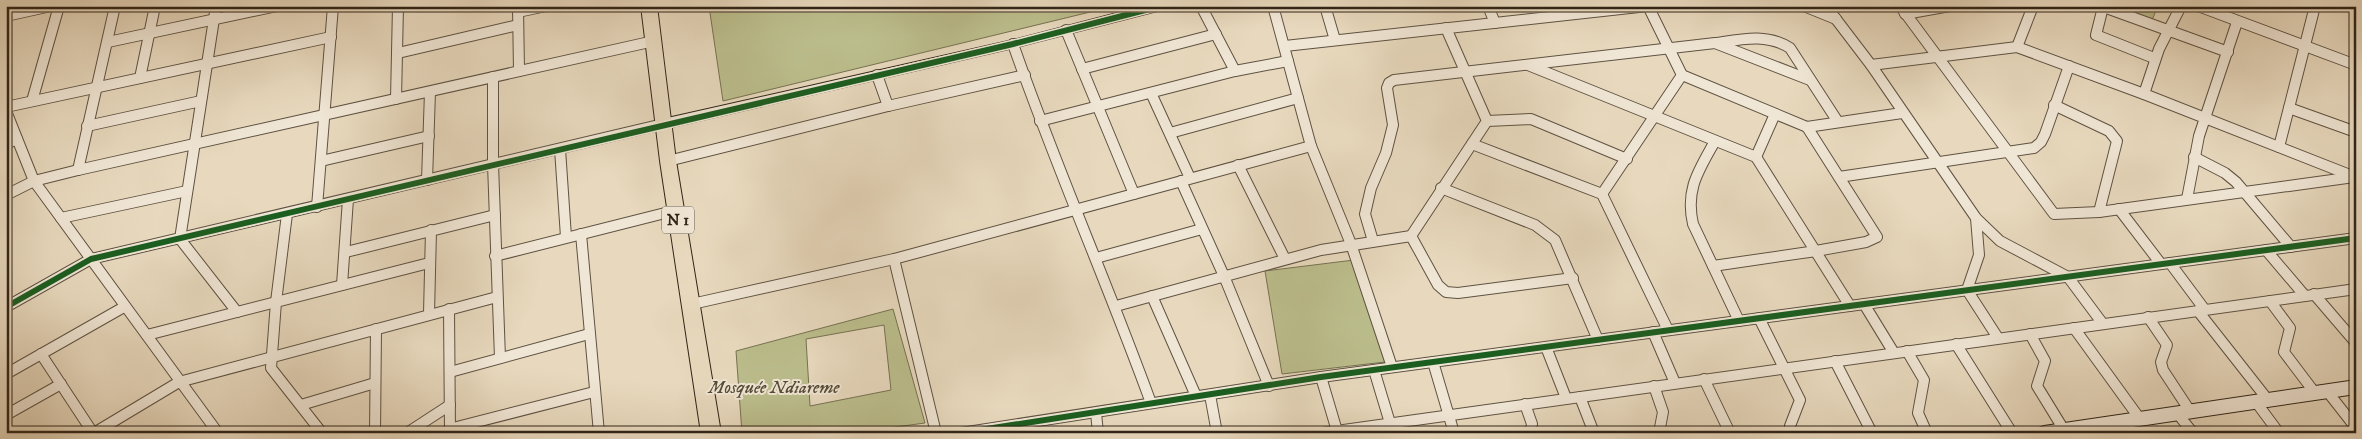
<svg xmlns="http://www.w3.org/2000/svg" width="2362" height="439" font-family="'IM FELL DW Pica',serif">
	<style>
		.green { fill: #bcbe8d; stroke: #767252; fill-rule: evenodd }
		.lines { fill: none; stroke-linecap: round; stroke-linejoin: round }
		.street-casing { stroke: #5e5242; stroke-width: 12 }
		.secondary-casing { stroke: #302518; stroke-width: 2 }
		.highway-casing { stroke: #302518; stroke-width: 2 }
		.street { stroke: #f0e6d5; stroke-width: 10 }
		.secondary { fill: #f0e6d5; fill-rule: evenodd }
		.highway { fill: #e8d9be; fill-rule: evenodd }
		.cycleway-casing { stroke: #f0e6d5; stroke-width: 9 }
		.cycleway { stroke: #1b5e20; stroke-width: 6 }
		.labels { text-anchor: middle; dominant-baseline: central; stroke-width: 4; stroke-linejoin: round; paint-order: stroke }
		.shield { fill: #f0e6d5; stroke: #6a5f51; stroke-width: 1 }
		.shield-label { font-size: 16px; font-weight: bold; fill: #302518 }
		.park-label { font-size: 18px; font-style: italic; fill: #534b35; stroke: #f0e6d5 }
	</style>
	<rect width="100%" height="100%" fill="#e8d9be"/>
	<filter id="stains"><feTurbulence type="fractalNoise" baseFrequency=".004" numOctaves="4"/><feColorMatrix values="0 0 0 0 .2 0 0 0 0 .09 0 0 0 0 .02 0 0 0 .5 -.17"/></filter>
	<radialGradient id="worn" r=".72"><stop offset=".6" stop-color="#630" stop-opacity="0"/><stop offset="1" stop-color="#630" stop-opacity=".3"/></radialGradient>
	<g class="green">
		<polygon points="709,6 1115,6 723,101"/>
		<polygon points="2115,6 2158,6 2152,20"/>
		<polygon points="1354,260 1385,362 1282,374 1265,271"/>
		<path d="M893,309l32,114 -74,10h-109l-6,-82zM884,325l7,65 -81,16 -4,-67z"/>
	</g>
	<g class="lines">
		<defs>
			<g id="street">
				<polyline points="216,6 180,239 237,312"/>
				<polyline points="518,6 519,71"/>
				<polyline points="1201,6 1235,71"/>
				<polyline points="1273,6 1311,146 1351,244 1392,367"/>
				<polyline points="1325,6 1335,40"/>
				<polyline points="1488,6 1495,23"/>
				<polyline points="1804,6 1836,19"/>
				<polyline points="1826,6 1871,65 1976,218 2000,241 2068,277 2103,324"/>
				<polyline points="1900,6 2054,214 2099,212 2354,177"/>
				<polyline points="2101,6 2228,52"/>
				<polyline points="2198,6 2356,65"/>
				<polyline points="2103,7 2096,35 2154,58"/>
				<polyline points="518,12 546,6"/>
				<polyline points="1905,14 1950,6"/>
				<polyline points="6,16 51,6"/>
				<polyline points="1066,30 1134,194"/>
				<polyline points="108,42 277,6"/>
				<path d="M1716,43c26,-4 51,-10 74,5l48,74"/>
				<path d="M1013,44c42,121 94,238 138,359"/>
				<polyline points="1285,46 1648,6"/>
				<polyline points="2017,47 2033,6"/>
				<polyline points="398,53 518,25"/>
				<polyline points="1528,65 1756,157 1850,306"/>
				<polyline points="1871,65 2017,47 2144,94 2355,177"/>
				<polyline points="1082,69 1216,34"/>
				<polyline points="877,75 888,106"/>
				<polyline points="1682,75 1807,127 1902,113"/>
				<polyline points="493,77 493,164 500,358"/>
				<polyline points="140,78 155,6"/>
				<polyline points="1151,93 1190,178"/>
				<polyline points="2144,94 2159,49 2181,6"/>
				<polyline points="396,99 398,6"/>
				<polyline points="32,101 59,6"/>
				<polyline points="2054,105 2109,131 2117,141 2099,212"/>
				<polyline points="6,107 331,37"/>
				<polyline points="2289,108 2356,132"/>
				<polyline points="6,111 34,181 218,433"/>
				<polyline points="1040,121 1235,71 1288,61"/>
				<polyline points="1487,121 1531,119 1627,159"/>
				<polyline points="87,126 201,101"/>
				<polyline points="1170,133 1298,98"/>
				<path d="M1715,141c-16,29 -30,48 -22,83l46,97"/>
				<polyline points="6,144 17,139"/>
				<polyline points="1472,144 1602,194 1668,330"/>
				<polyline points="2279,147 2315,6"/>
				<polyline points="560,149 566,237"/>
				<polyline points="1756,157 1775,114"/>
				<polyline points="2194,157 2225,173 2236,182 2291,247"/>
				<polyline points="321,161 429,136"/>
				<polyline points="668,161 888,106 1025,75"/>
				<polyline points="1238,165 1285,259"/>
				<polyline points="78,170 115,6"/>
				<polyline points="1839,177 2034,148 2041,142 2045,134 2069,66"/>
				<polyline points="427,180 430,92"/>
				<polyline points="1181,181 1224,276 1269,386"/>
				<polyline points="1441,188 1535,225 1555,240 1598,340"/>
				<polyline points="1602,194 1682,75 1648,6"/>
				<polyline points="6,195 34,181 78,170 654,41"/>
				<polyline points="2187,199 2199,136 2237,22"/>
				<polyline points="317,207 333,6"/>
				<polyline points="2119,209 2161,264"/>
				<polyline points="287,214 276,302 271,368 322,433"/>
				<polyline points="61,218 187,191"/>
				<polyline points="1976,218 1979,255 1967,290 1998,338"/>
				<polyline points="581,234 599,433"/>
				<polyline points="1411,236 1487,121 1446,28"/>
				<polyline points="1373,241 1365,214 1371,188 1386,153 1393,125 1387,88 1389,83 1394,80 1715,43 1810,80"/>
				<polyline points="2266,250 2305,296"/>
				<polyline points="346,252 495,215"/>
				<polyline points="495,256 677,210"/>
				<polyline points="1096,258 1202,229"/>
				<polyline points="894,259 936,433"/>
				<polyline points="2170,263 2205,310"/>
				<polyline points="1713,266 1816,251 1866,242 1877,237 1807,127"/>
				<polyline points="342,285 348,199"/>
				<polyline points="2314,294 2356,343"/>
				<polyline points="1152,296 1196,396"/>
				<polyline points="2270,301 2290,328 2284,352 2315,393"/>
				<polyline points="692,304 894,259 1311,146"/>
				<polyline points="1864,304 1894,353"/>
				<polyline points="1116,306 1321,250 1411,236 1438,285 1446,292 1458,293 1573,278"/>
				<polyline points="6,307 91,259 663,124"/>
				<polyline points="449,309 450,433"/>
				<polyline points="2198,311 2268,400"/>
				<polyline points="429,314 431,230"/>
				<polyline points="2148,317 2167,345 2161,362 2163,370 2190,411"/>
				<polyline points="1759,318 1800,400 1790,426 1791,433"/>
				<polyline points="2074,328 2140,419"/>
				<polyline points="1653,332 1675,383"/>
				<polyline points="2030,334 2045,361 2037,386 2064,430"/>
				<polyline points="147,335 429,263"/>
				<polyline points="1956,344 2012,433"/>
				<polyline points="1546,347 1566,398"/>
				<polyline points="1907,351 1924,380 1918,413 1927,433"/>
				<polyline points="41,354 93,433"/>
				<polyline points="1835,361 1872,433"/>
				<polyline points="1433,362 1454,433"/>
				<polyline points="1374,370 1393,433"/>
				<polyline points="450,372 589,334"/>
				<polyline points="6,374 124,307"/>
				<polyline points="1321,377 1337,431"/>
				<polyline points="1704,379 1730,433"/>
				<polyline points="1654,386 1663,412 1659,433"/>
				<polyline points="2327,391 2356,428"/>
				<polyline points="1210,395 1217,433"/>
				<polyline points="1580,397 1594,433"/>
				<polyline points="2256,402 2279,433"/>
				<polyline points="1525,404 1532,424 1530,433"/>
				<polyline points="301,405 375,383"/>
				<polyline points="1096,413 1098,433"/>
				<polyline points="2177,413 2193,433"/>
				<polyline points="6,415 61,384"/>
				<polyline points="449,429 594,392"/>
				<polyline points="94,433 179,382 497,297"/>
				<polyline points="375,433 376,329"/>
				<polyline points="407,433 450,405"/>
				<polyline points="961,433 1321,377 2356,238"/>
				<polyline points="1322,433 2356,289"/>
			</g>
			<g id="secondary">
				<polygon points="1144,6 1167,6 1161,10 1013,48 663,129 657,124 663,119 1013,40"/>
				<polygon points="2356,380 2356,394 2092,433 2036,433 2039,428 2044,426"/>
			</g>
			<polygon id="highway" points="641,6 657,6 676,161 721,433 701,433 660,161"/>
		</defs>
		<use href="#street" class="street-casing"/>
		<use href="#secondary" class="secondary-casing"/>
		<use href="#highway" class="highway-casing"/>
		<use href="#street" class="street"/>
		<use href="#secondary" class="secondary"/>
		<use href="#highway" class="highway"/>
		<defs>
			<g id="cycleway">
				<polyline points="6,307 91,259 1013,44 1161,6"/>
				<polyline points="961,433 1321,377 2356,238"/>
			</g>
		</defs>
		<use href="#cycleway" class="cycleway-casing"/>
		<use href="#cycleway" class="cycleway"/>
	</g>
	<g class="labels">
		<rect class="shield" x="662" y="206.5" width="32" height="27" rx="4"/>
		<g class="shield-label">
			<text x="678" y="220">N 1</text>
		</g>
		<g class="park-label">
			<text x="774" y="388">Mosquée Ndiareme</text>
		</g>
	</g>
	<rect width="2362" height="439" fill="none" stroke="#e8d9be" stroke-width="25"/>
	<rect x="8" y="8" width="2347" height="424" fill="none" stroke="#302518" stroke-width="2.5"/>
	<rect x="12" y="12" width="2337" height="414" fill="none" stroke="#302518"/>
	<rect width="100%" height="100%" filter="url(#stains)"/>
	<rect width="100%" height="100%" fill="url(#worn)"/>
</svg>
